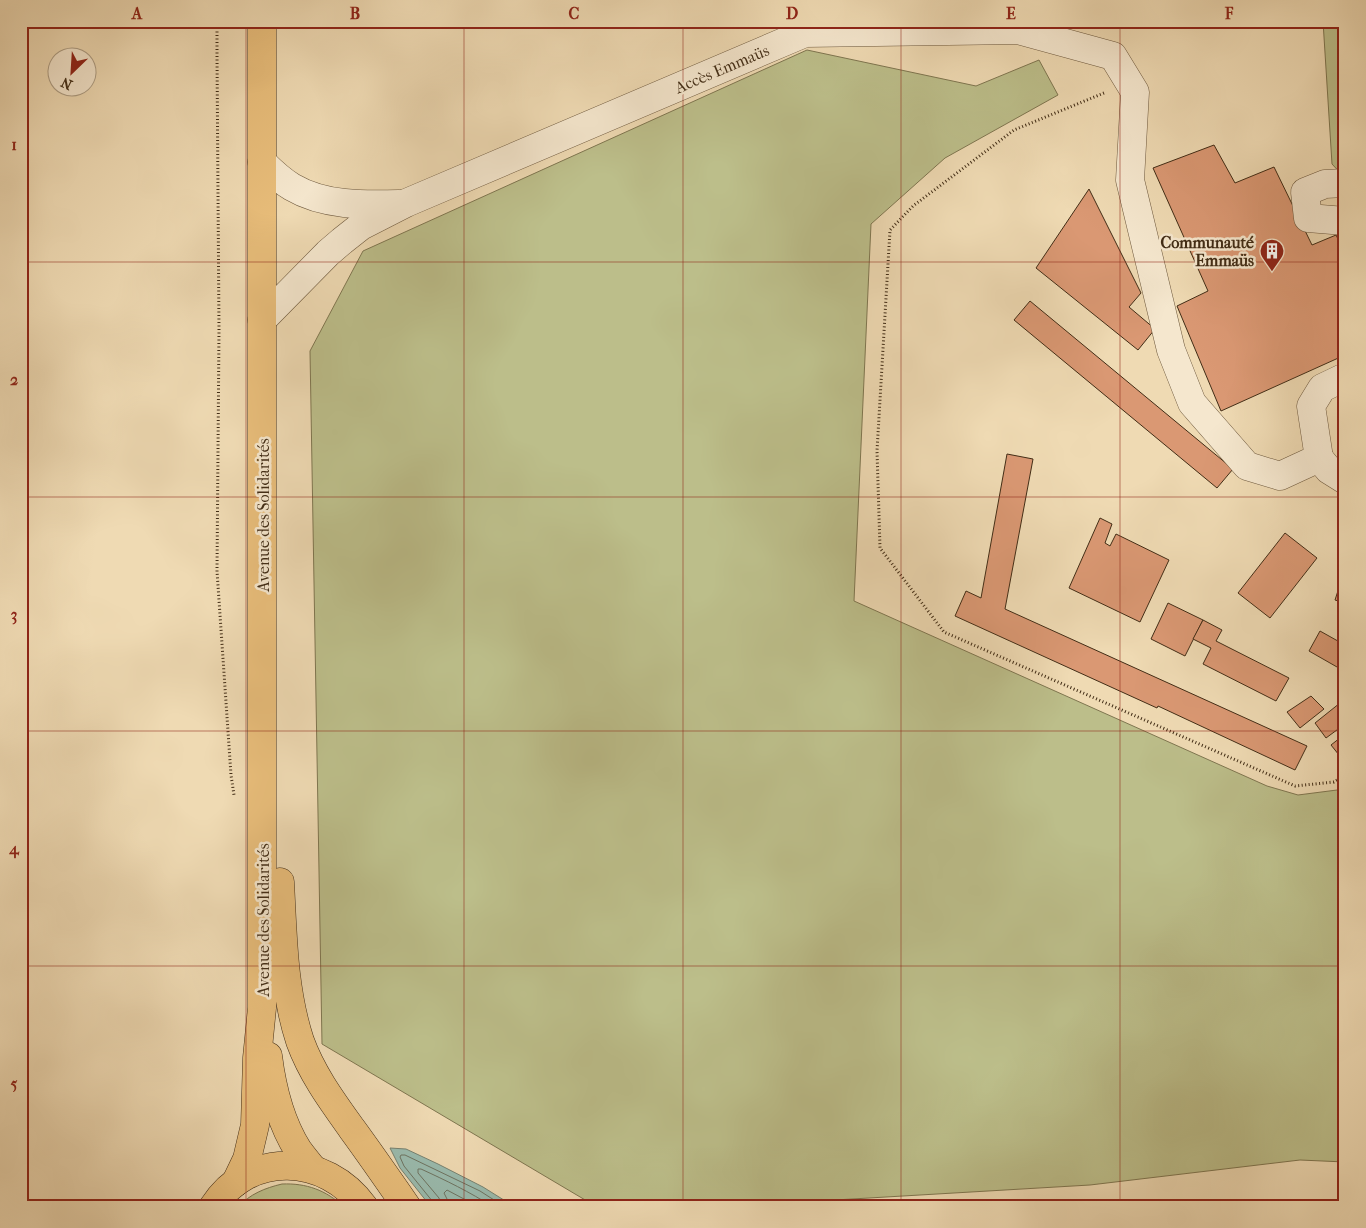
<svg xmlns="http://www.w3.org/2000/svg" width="1366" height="1228" font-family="'IM FELL French Canon',serif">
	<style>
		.green { fill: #bcbe8a; stroke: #7f7650 }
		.water { fill: #9abbae; stroke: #778271 }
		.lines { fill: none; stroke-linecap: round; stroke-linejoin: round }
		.shore { stroke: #6e7462; stroke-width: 1 }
		.building { fill: #da9873; stroke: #422d16 }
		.minor-casing { stroke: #6d583d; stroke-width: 29 }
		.major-casing { stroke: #422d16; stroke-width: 29 }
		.path { stroke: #422d16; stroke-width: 3; stroke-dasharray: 1 2.5; stroke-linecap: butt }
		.minor { stroke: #f5e7ce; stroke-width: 28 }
		.major { stroke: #e8bd7a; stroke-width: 28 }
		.grid { fill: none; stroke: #8f2418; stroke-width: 1; stroke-opacity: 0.55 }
		.labels { text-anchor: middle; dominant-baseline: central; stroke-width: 5; stroke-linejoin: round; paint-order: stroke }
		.street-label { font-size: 16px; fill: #422d16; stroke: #f5e7ce }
		.poi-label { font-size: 16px; font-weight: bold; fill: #422d16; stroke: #f5e7ce; text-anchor: end }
		.neatline { fill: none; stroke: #8f2418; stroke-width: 2 }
		.grid-label { font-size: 16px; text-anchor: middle; font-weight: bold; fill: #8f2418 }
	</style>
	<rect width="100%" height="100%" fill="#efdab3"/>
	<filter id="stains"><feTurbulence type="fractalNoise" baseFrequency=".004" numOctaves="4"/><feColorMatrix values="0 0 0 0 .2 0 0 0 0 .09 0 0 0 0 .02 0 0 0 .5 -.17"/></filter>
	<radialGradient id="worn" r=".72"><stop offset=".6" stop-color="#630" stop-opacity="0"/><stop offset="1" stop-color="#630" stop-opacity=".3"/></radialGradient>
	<g class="green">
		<polygon points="1323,21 1345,21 1345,178 1332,164"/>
		<polygon points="807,50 976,86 1039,60 1058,95 945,158 871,224 854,601 1267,786 1298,795 1337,790 1345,785 1345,1162 1300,1160 1090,1185 716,1207 597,1207 322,1044 310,351 363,251"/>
		<path d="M282,1184c24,-1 44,6 62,23h-106c12,-13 27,-19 44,-23z"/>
	</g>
	<polygon class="water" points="390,1148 406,1149 438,1164 483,1187 515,1207 431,1207 400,1168"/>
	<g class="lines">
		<g class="shore">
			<polyline points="435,1207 433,1202 404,1166 400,1157 401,1155 405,1155 480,1191 505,1207"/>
			<path d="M441,1207l-2,-9 -21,-25v-4h3c24,11 49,23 72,38"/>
			<polyline points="448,1207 448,1201 444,1193 447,1190 479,1207"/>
		</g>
	</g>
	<g class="building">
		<polygon points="1214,145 1235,183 1274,167 1312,245 1336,235 1345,253 1345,355 1221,411 1177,306 1208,291 1153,168"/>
		<polygon points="1089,189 1141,293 1129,307 1155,329 1138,350 1036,268"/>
		<polygon points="1030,301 1233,469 1217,488 1014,320"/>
		<polygon points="1007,454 1033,459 1005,609 1307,746 1295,770 1158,706 1157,708 955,616 966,591 981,598"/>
		<polygon points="1100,518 1112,524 1105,543 1110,546 1116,534 1169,560 1140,622 1069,588"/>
		<polygon points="1285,533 1317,558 1270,618 1238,593"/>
		<polygon points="1345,569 1345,603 1335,600"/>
		<polygon points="1168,603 1203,620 1185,656 1151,639"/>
		<polygon points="1203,620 1222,630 1216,641 1289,678 1276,701 1203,664 1211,648 1193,639"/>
		<polygon points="1320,631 1345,645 1344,671 1309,651"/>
		<polygon points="1311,696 1324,709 1300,728 1287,712"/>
		<polygon points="1345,699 1345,724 1326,738 1315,723"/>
		<polygon points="1345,734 1345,758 1343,760 1331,745"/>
	</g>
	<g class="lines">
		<defs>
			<g id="minor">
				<path d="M262,162c9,9 18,18 30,25 32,19 72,18 107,17"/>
				<polyline points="1345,183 1325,184 1305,192 1308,218 1345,221"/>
				<polyline points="262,320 328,253 342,241 361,226 406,203 805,33 1018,30 1113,56 1135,92 1130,180 1171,350 1192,403 1247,466 1280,476 1319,458 1311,406 1322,388 1345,377"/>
				<polyline points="1319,458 1329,470 1345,480"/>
			</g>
			<g id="major">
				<path d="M280,882c3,54 3,107 20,159 12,33 32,60 52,88 19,26 37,52 55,78"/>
				<path d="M268,1056c4,32 13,67 30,94 5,7 10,13 15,19"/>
				<polyline points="236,1182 247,1159 255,1125 257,1058 262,1008 262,21"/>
				<path d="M213,1207c36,-57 113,-53 151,0"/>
			</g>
		</defs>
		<use href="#minor" class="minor-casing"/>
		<use href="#major" class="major-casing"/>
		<g class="path">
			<polyline points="217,21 217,55 219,330 217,571 231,775 234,795"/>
			<polyline points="1104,93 1014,130 913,206 890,230 877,451 880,548 944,632 1295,786 1334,782 1345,775"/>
		</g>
		<use href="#minor" class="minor"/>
		<use href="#major" class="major"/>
	</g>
	<path class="grid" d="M246,21v1186M464,21v1186M683,21v1186M901,21v1186M1120,21v1186M21,262h1324M21,497h1324M21,731h1324M21,966h1324"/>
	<defs>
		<symbol id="building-pin" viewBox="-11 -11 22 30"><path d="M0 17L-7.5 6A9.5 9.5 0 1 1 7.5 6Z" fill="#8f2418" stroke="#f5e7ce"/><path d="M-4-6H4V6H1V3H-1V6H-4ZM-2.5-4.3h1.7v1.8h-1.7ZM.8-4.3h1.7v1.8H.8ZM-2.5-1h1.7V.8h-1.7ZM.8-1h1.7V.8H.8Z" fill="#fff"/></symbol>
	</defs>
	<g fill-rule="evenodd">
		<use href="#building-pin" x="1258" y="237" width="28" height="38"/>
	</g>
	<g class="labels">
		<g class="street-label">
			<text transform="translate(722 69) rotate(-23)">Accès Emmaüs</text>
			<text transform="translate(263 515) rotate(-90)">Avenue des Solidarités</text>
			<text transform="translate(263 920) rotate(-90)">Avenue des Solidarités</text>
		</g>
		<g class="poi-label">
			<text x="1254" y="242">Communauté<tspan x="1254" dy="18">Emmaüs</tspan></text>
		</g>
	</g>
	<rect width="1366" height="1228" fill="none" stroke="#efdab3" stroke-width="55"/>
	<g transform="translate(72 72) rotate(205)"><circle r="24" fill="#f5e7ce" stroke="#ad9d84"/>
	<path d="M0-4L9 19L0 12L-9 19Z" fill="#8f2418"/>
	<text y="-8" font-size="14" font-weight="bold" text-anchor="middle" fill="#422d16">N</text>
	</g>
	<rect x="28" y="28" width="1310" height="1172" class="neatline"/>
	<g class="grid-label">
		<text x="137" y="19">A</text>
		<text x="355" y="19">B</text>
		<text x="574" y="19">C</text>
		<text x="792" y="19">D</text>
		<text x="1011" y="19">E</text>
		<text x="1229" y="19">F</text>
		<text x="14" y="150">1</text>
		<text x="14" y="385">2</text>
		<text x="14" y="620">3</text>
		<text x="14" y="854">4</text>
		<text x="14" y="1089">5</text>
	</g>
	<rect width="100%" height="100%" filter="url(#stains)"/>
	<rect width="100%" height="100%" fill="url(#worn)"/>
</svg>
